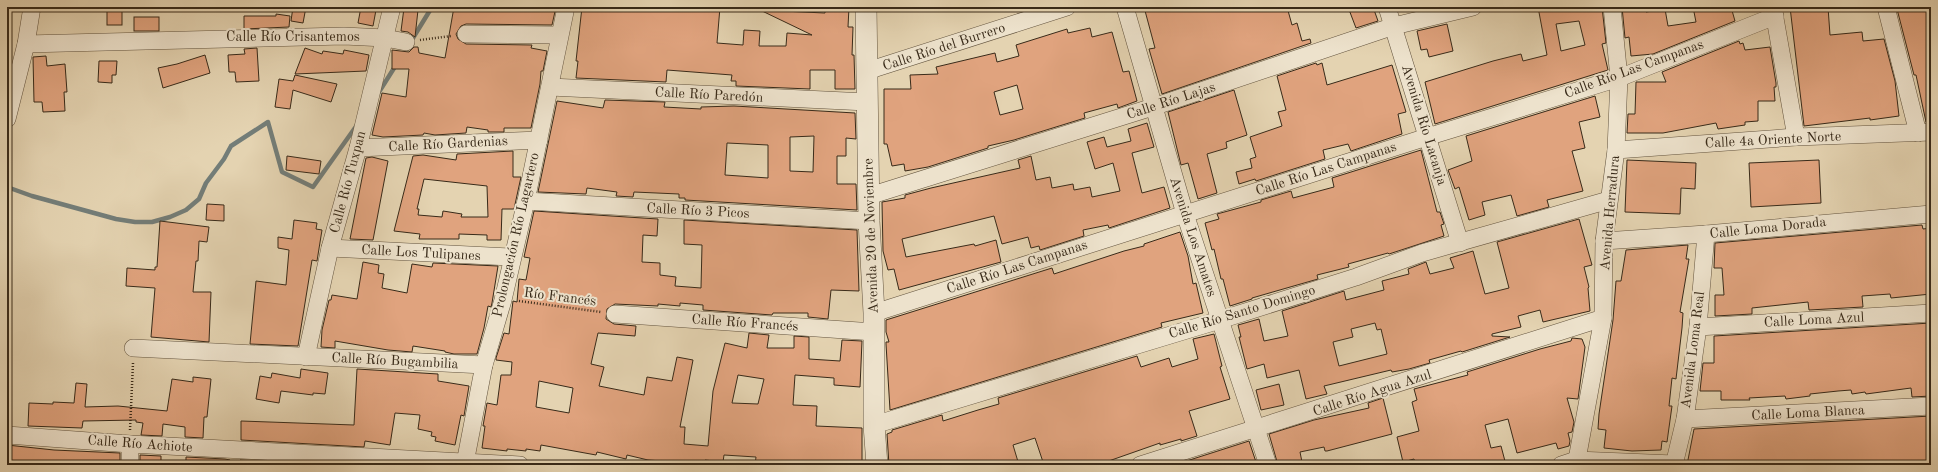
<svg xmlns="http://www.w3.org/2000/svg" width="1938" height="472" font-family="'Old Standard TT',serif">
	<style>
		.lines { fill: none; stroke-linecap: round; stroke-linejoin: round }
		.stream { stroke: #737d78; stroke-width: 4.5 }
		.building { fill: #e0a37e; stroke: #382a19; fill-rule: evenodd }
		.minor-casing { stroke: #63543f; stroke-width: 18 }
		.tertiary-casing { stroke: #63543f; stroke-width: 22 }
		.path { stroke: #382a19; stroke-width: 2.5; stroke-dasharray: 1 2; stroke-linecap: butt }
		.minor { stroke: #ede2cc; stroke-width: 17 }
		.tertiary { stroke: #ede2cc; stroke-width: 21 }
		.labels { text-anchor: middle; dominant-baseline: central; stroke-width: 4; stroke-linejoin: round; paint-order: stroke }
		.street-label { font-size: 14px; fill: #382a19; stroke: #ede2cc }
	</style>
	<rect width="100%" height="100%" fill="#e4d3b1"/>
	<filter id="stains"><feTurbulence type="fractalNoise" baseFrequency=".005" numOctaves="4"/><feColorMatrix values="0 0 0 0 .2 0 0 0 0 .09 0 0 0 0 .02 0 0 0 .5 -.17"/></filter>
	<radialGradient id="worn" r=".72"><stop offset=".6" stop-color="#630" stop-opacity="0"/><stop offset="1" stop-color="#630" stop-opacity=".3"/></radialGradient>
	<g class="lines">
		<g class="stream">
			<polyline points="413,38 432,7"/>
			<polyline points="379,92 396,65"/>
			<polyline points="7,187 32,196 116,219 135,222 152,222 170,217 186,210 199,199 206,183 224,159 231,146 268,122 282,172 313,187 357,125"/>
		</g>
	</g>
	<g class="building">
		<rect x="107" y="7" width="15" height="18"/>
		<polygon points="293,7 306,7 303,23 291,21"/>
		<polygon points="361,7 376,10 373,26 358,23"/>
		<polygon points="454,7 556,7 552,25 466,24 461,26 456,34 458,39 466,44 532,45 531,48 547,51 543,71 541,71 540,84 531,128 504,128 504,132 488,132 488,130 467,127 466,133 435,135 424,133 423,135 383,137 372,135 382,93 406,97 409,69 392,69 392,50 409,52 414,47 418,47 419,53 445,58"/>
		<polygon points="582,7 720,7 717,43 743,45 744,30 760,31 759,46 786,46 787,33 812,35 760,10 825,13 825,7 849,7 848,27 853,27 852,55 854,55 855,89 835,89 835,70 810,70 810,89 736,86 736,81 731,81 732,75 667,70 666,82 576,78 578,61 576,61"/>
		<polygon points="1144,7 1287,7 1292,25 1297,23 1302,41 1310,39 1311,43 1162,94 1149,49 1155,48"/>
		<polygon points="1348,7 1373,7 1378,21 1356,28"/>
		<polygon points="1411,7 1430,7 1412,11"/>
		<path d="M1538,7h64l4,36 -4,1 6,26 -173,54 -10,-42 68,-21 28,-7 2,7 24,-6zM1579,21l6,24 -24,6 -5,-27z"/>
		<polygon points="1622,7 1645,7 1646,12 1665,9 1668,26 1696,22 1693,7 1731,7 1735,21 1653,54 1631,56 1629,37 1625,38"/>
		<polygon points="1790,7 1828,7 1830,35 1862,32 1863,41 1884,39 1895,81 1899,116 1870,120 1870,118 1804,126"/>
		<polygon points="1911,7 1911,8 1931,9 1931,122 1926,122 1916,75 1914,75 1897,9"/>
		<polygon points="404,8 418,10 415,37 408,32 401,31"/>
		<polygon points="276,14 290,16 289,27 244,29 244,16 276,16"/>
		<rect x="134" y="17" width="25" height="14"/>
		<polygon points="1447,24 1453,51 1429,57 1427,49 1421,50 1417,31"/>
		<path d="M1090,28l2,9 20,-5 11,40 6,-1 8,30 -19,7 -1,-4 -33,9 1,5 -71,22 -26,6v2l-60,19 -23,4 -1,-7 -12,2 -5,-22h-3v-55h27l-1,-14 28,-1 -2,-7 59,-14 2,9 22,-6 -3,-11 51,-16 1,4zM1017,85l6,24 -23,6 -6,-23z"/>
		<polygon points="1739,41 1740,44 1743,43 1745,50 1770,47 1776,83 1776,87 1774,87 1775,101 1758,101 1758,121 1745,122 1745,125 1718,129 1716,123 1663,133 1627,133 1628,114 1635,114 1636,82 1666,82 1662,72"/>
		<polygon points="257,48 259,81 236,82 235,72 229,72 228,55 245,54 244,49"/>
		<polygon points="305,48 322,54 323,51 343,54 344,50 369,55 366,71 295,74"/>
		<polygon points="205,55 210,73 163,88 158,68 177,64"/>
		<polygon points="46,56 47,66 65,64 67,92 64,92 65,111 43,112 42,102 34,102 33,57"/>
		<polygon points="99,61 117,61 116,75 112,75 112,83 98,82"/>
		<polygon points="1316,63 1317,65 1322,63 1327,85 1392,65 1406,112 1398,114 1402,134 1351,151 1348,144 1323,150 1325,159 1256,181 1255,179 1239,184 1236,172 1252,168 1250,159 1256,157 1250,137 1282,126 1278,112 1286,110 1277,76"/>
		<polygon points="295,75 337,84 331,102 293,90 290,109 275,107 279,79 293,81"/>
		<polygon points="1234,90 1247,135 1226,142 1227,148 1207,154 1217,193 1198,199 1188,163 1181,165 1168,112"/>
		<polygon points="1595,96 1600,117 1579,122 1585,148 1572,151 1583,191 1547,200 1549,207 1517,216 1511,195 1482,202 1485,215 1469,220 1459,187 1455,189 1448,170 1472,161 1466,136"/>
		<path d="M605,100l60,2 -1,5 37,2v-2l33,-1 121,7 1,26 -10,-1v18h-9v28h19l1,26 -172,-10v-2h-6v-4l-45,-2 -1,5 -17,-1 1,-4 -30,-4 -1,6 -48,-2 19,-91 46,7zM814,136l-1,36 -23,-1v-34zM727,143l41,2v33l-43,-3z"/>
		<polygon points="1147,123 1154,147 1132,153 1142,193 1164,187 1170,208 1109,228 1108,225 1083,230 1084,236 1040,250 1039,246 1031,248 1028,237 1002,244 994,216 902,239 906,257 974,244 975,246 996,240 1001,262 899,290 894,269 888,270 883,251 882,202 905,198 905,195 931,188 1020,168 1018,160 1031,156 1036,180 1050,177 1052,188 1073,184 1074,190 1090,187 1092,197 1120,191 1113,163 1095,169 1087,142 1104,137 1107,147 1131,141 1128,129"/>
		<polygon points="1421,150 1437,212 1440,212 1444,224 1441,225 1444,236 1389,254 1388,253 1348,264 1349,267 1317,275 1318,279 1252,298 1252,299 1230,306 1223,279 1221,279 1214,249 1212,250 1205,223 1219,219 1217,214 1261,202 1261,200 1291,191 1293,198 1334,187 1332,178"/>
		<path d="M513,151v26h8l-7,32h-12l-1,31h-14v-5l-28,-1v5h-40l1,-5 -26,-3 19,-75 10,-1 33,5 1,-6zM424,179l63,7 1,31h-27l1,-3 -19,-3 -1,6 -24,-2 1,-6h-2z"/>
		<polygon points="287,156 321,161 319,174 286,170"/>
		<polygon points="372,157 388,161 373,240 350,239 366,158"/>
		<polygon points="1627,160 1696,163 1695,189 1681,188 1680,214 1625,212"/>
		<polygon points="1819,160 1821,203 1751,207 1749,163"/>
		<polygon points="207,204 224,205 224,221 206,220"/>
		<path d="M534,211l124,8 -1,17 -14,-1 -1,27 18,1v12l16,2 -1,9 26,2 1,-43 -18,-1v-24l173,10 2,61 -28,-1 -3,29 -20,-2v-4h-35l-1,2 -69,-5v-5l-23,-2v3l-22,-2v2l-43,-2 -8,5 -1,10 8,5 22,2 -1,10 -37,-3 -7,31 13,3 -5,19 45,9 3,-18 25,4 5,-24 16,3 -13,67h5l-1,17 24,2 5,-55 12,-48 22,5 2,-15 20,2 -2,13h27v-12l15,1v22l31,2 2,-21 20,1 -2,46 -26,-2v-7l-39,-3 -2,30 24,1 -1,20 46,2v37h-107l1,-8 -32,-2 -1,7 -18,-2v4l-57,-4 -21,-5 -1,4 -29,-7 -1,3 -55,-10 -1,6 -14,-2v2l-19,-2v2l-25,-3 3,-22h-2l4,-23 10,2 4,-30h10l1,-13 -16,-2v-2l8,-25 5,1 4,-33 4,1 2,-23 7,1 4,-22 -6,-1zM738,375l26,4 -6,25 -26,-1zM539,381l34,7 -4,25 -33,-6z"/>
		<path d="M1579,219l13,46 -8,2 5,20 -1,1 2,23 -47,11 -3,-12 -22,6 3,11 -29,7v2l18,1 -48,15 -1,-1 -32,9 1,3 -21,6 -17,3 -1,-2 -67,16 3,8 -21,5 -7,-29 -32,8 -3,-14 -17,5 -8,-32h2l-3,-12 21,-6 5,22 24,-5 -6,-25 62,-20 2,9 38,-10 -2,-9 27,-7 -1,-5 18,-7 4,12 24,-6 -4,-10 23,-7 12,43 24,-6 -12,-46zM1375,323l2,7 4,-1 6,25 -48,12 -6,-24 20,-5 -2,-8z"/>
		<polygon points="294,220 317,223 316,229 322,230 317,261 312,260 298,346 250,344 256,281 286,285 289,250 278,248 278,237 292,239"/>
		<polygon points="160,221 209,227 207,242 199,241 198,261 196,261 193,292 211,292 209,342 151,337 155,288 126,286 127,268 155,270 155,267 157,267"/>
		<polygon points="1922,225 1923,229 1931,228 1931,294 1891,298 1890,294 1862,296 1863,307 1809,310 1808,302 1752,308 1752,314 1715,316 1715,295 1724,295 1722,268 1714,268 1715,243"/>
		<polygon points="1180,232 1188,256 1193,284 1196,283 1203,313 1161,323 1162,327 890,410 886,344 886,342 889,342 886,332 886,320 1052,268 1054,274 1124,251 1144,246 1144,244"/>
		<polygon points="1688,245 1686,259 1689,259 1680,312 1683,313 1682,328 1676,379 1672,378 1669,406 1672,406 1667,442 1662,441 1661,450 1632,451 1604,448 1606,430 1598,429 1599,414 1613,320 1616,281 1621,281 1626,250"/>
		<polygon points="363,262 379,265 378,273 384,274 382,288 407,293 412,264 432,267 433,263 498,266 492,303 491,307 488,306 484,328 477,354 454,354 445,352 445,351 413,346 412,352 388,350 335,341 335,348 321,347 322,330 329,300 331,300 332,295 357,299"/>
		<polygon points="1931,323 1931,396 1912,397 1911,388 1866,394 1865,392 1852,394 1851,390 1838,391 1810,394 1810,396 1786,399 1785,396 1749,398 1750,400 1721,400 1721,391 1700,391 1703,363 1714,363 1714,336"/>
		<polygon points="1214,334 1222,366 1220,367 1230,399 1189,411 1197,436 1181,441 1181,439 1160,445 1160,443 1103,463 1103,465 1044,465 1035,438 1013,445 1019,465 889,465 887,434 892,432 892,430 942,415 943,421 978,410 999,404 998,398 1137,356 1141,367 1169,358 1172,367 1198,359 1193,339"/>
		<polygon points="1572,338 1582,339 1585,347 1578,399 1567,398 1574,422 1572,432 1568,433 1570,441 1569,446 1558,449 1556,443 1517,453 1508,419 1485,425 1491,448 1501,446 1506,465 1416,465 1414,459 1403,462 1397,437 1419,431 1412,402 1417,400 1414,389 1468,375 1467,372 1540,349 1571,341"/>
		<polygon points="301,369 328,373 325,394 313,393 313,395 281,391 279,403 256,399 260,376 271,378 272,373 300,378"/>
		<polygon points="357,369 438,374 438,381 469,386 464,416 461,415 455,445 435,441 436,437 431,436 432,432 418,429 420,415 395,413 390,445 365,441 364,447 241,440 241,421 354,425"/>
		<polygon points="193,377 211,379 207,417 204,417 203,438 185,437 185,427 163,424 162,436 141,435 143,423 136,422 136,420 83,421 82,428 28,426 29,403 53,404 53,402 74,403 76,383 87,384 85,407 118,406 167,411 172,379 193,382"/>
		<polygon points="1279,384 1284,405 1261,410 1256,390"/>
		<polygon points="1383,398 1392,434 1327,451 1325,451 1324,447 1300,452 1302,462 1297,463 1298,465 1278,465 1269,434 1314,420 1369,408 1368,403"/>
		<polygon points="1931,416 1931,465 1687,465 1694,429"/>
		<polygon points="1249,441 1257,465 1174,465"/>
		<polygon points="7,445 54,450 120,453 120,465 53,465 27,461 27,465 7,465"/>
		<polygon points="140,455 161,456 161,465 140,465"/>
		<polygon points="186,457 225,459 230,460 229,465 186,464"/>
		<polygon points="240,460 294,463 293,465 240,465"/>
	</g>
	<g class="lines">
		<defs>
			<g id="minor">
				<polyline points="1125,7 1185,214 1268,465"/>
				<polyline points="1387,7 1460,243"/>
				<polyline points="1773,7 1796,137"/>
				<polyline points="1886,7 1918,133"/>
				<polyline points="466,34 559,35"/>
				<polyline points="26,44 344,36 385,38 406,42"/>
				<polyline points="867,71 1067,7"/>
				<polyline points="550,87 867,102"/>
				<polyline points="7,119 26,44 32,7"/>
				<polyline points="358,148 539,140"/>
				<polyline points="1616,150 1796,137 1931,132"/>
				<polyline points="869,196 1153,107 1394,26 1473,7"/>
				<polyline points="526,201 869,221"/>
				<polyline points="1604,241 1706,234 1931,214"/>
				<polyline points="330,248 512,257"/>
				<polyline points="874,313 1427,137 1619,78 1775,16"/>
				<polyline points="615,314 874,332"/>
				<polyline points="1698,327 1931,313"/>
				<polyline points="133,348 484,365"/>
				<polyline points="306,357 330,248 358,148 392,7"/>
				<polyline points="1685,419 1931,406"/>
				<polyline points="874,425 1220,320 1356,277 1422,253 1609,200"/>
				<polyline points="7,435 130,444 520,465"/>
				<polyline points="130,444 130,465"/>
				<polyline points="465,463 484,365 503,300 526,201 566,7"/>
				<polyline points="1140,465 1603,318"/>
				<polyline points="1561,465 1576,460 1674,464"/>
				<polyline points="1576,465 1603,318 1604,241 1616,150 1619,78 1612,7"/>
				<polyline points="1674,465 1685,419 1698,327 1706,234"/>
			</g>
			<polyline id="tertiary" points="866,7 869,221 874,313 874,425 877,465"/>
		</defs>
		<use href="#minor" class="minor-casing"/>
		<use href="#tertiary" class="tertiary-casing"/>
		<g class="path">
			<polyline points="420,40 451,36"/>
			<polyline points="519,301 601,312"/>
			<polyline points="130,430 133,363"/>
		</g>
		<use href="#minor" class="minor"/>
		<use href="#tertiary" class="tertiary"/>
	</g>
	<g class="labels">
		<g class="street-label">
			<text x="293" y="37">Calle Río Crisantemos</text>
			<text transform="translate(944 47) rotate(-18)">Calle Río del Burrero</text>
			<text transform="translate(1634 69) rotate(-20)">Calle Río Las Campanas</text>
			<text transform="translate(709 95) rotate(3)">Calle Río Paredón</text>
			<text transform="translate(1171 101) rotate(-18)">Calle Río Lajas</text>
			<text transform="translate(1424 125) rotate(73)">Avenida Río Lacanja</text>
			<text transform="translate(1773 140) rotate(-3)">Calle 4a Oriente Norte</text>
			<text transform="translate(448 144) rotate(-3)">Calle Río Gardenias</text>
			<text transform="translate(1326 169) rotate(-18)">Calle Río Las Campanas</text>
			<text transform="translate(348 182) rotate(-75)">Calle Río Tuxpan</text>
			<text transform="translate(698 211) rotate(3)">Calle Río 3 Picos</text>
			<text transform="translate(1610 213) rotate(-85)">Avenida Herradura</text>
			<text transform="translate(1768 228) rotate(-6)">Calle Loma Dorada</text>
			<text transform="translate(516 235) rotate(-77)">Prolongación Río Lagartero</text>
			<text transform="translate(871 236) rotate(-92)">Avenida 20 de Noviembre</text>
			<text transform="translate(1193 237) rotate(72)">Avenida Los Amates</text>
			<text transform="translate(421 253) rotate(3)">Calle Los Tulipanes</text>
			<text transform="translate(1017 267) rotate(-18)">Calle Río Las Campanas</text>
			<text transform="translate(560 297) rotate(7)">Río Francés</text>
			<text transform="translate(1242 312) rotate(-17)">Calle Río Santo Domingo</text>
			<text transform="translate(1814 320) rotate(-3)">Calle Loma Azul</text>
			<text transform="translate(745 323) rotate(4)">Calle Río Francés</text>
			<text transform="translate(1693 350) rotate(-83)">Avenida Loma Real</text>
			<text transform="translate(395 361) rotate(3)">Calle Río Bugambilia</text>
			<text transform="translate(1372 393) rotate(-18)">Calle Río Agua Azul</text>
			<text transform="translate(1808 413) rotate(-3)">Calle Loma Blanca</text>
			<text transform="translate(140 444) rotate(4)">Calle Río Achiote</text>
		</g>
	</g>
	<rect width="1938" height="472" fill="none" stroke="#e4d3b1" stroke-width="24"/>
	<rect x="8" y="8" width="1922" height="456" fill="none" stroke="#382a19" stroke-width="2"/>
	<rect x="12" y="12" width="1914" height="448" fill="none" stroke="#382a19"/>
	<rect width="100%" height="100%" filter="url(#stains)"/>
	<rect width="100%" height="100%" fill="url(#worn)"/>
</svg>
